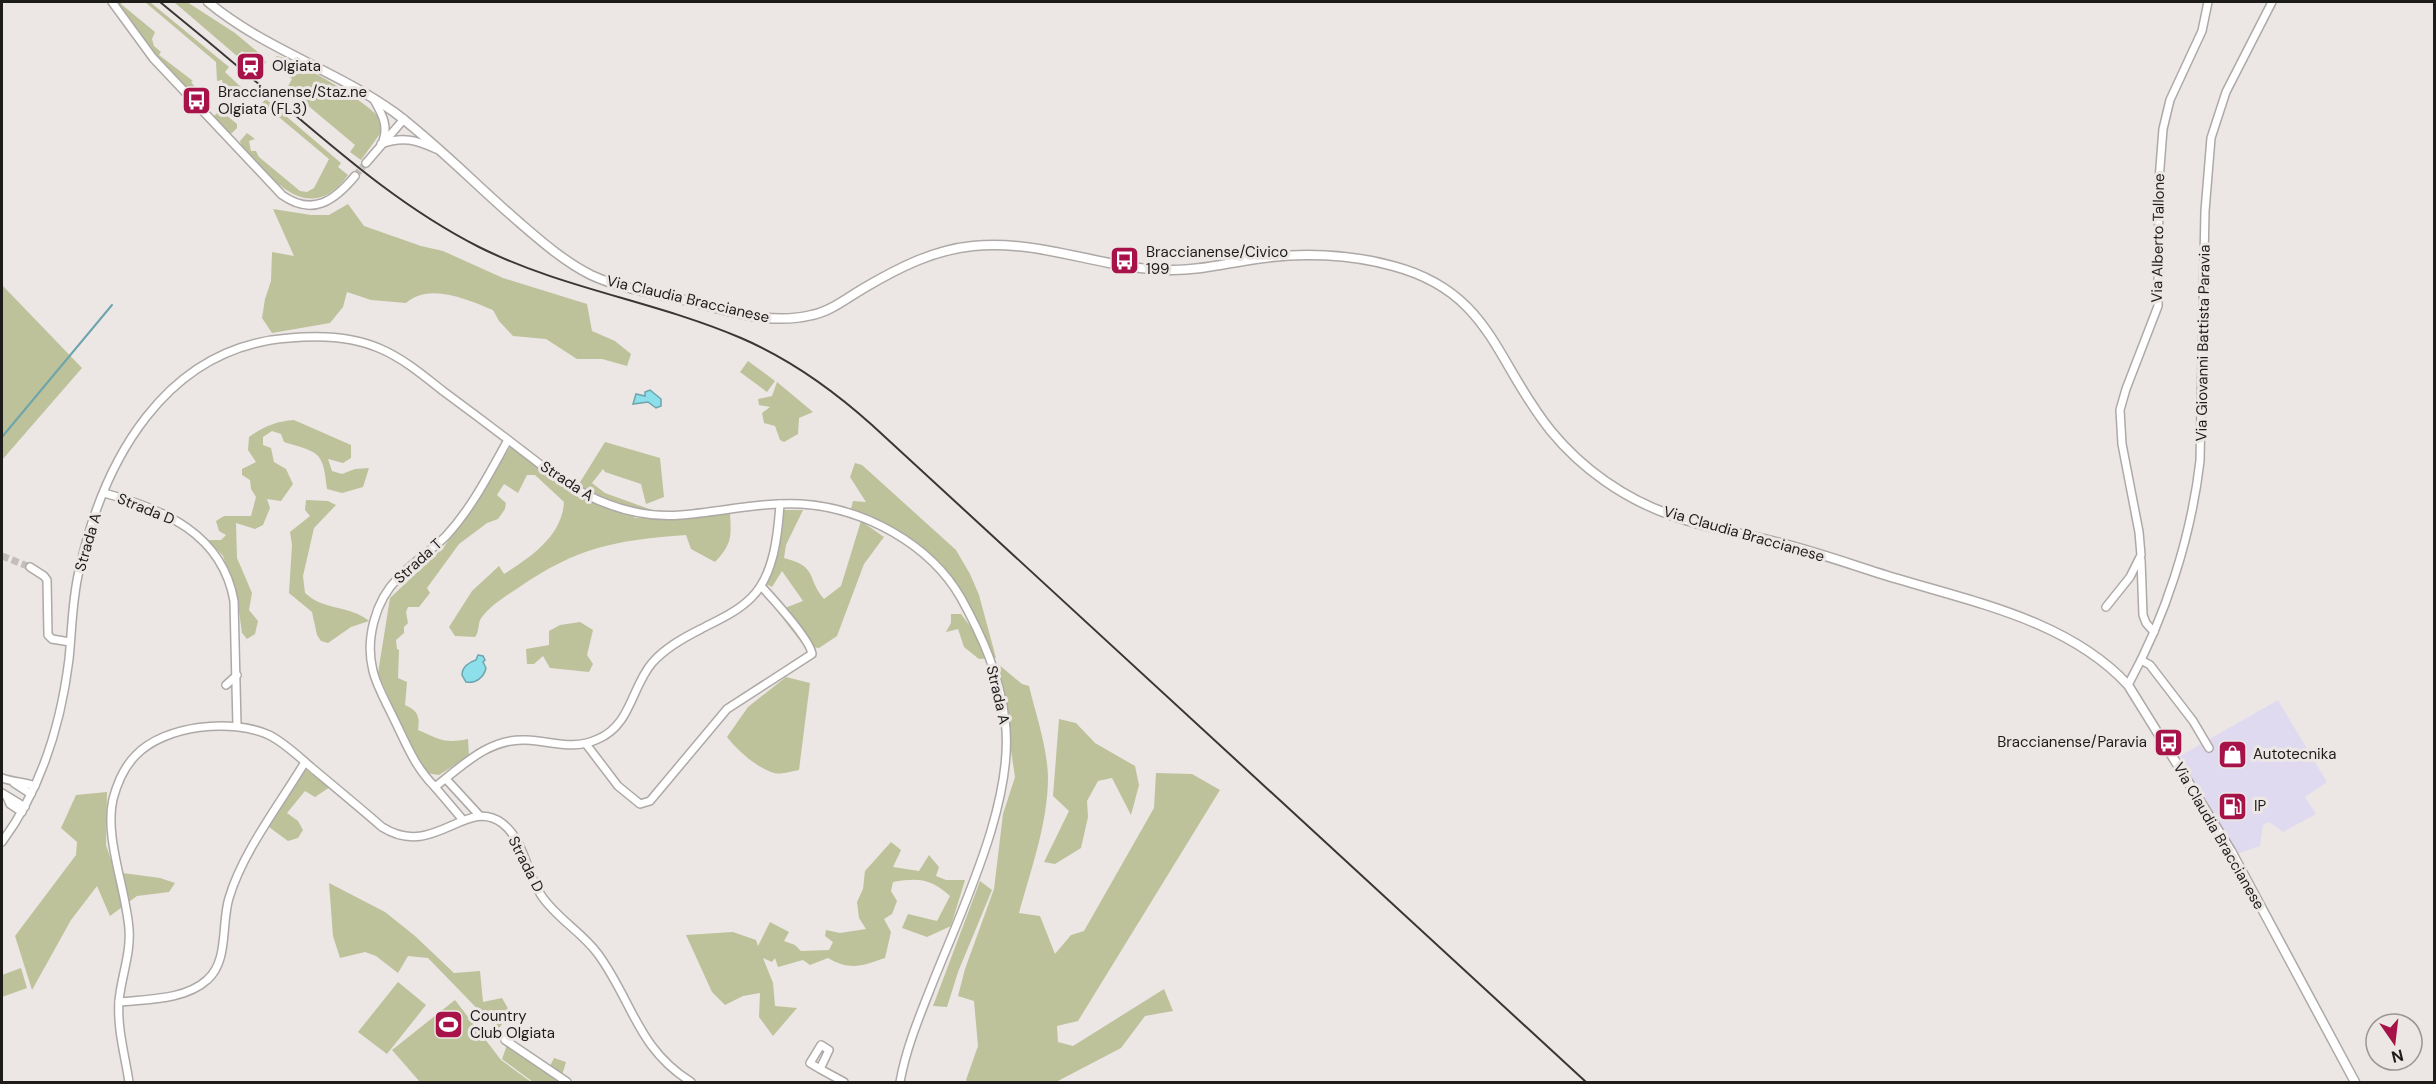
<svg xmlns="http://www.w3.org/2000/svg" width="2436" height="1084" font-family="'DM Sans',sans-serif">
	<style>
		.industrial { fill: #e0daf0 }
		.green { fill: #bdc29a }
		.water { fill: #8de0eb; stroke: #6ca5ad; stroke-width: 1.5 }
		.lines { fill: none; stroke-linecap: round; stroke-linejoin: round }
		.stream { stroke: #6ca5ad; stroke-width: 2 }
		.minor-tunnel { stroke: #c3bebc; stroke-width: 7; stroke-dasharray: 7 3.5; stroke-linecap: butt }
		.minor-casing { stroke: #aea9a6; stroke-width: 10 }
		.major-casing { stroke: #aea9a6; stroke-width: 11 }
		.minor { stroke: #fff; stroke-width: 7 }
		.major { stroke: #fff; stroke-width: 8 }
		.rail { stroke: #393736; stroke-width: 2 }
		.labels { text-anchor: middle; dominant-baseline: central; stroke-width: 6; stroke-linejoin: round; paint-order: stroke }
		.poi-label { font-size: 15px; fill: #1e1c1b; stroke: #ece7e4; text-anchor: start }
		.street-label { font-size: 15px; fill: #1e1c1b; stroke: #ece7e4 }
	</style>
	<rect width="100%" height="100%" fill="#ece7e4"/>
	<polygon class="industrial" points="2278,700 2327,782 2305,797 2316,814 2283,832 2269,822 2263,825 2260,846 2237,854 2178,757"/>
	<g class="green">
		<polygon points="116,2 122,2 121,4 155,32 152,39 154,46 161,52 159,55 193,81 191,82 207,102 211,102 211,107 204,108 156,57"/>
		<polygon points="145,2 150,2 229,67 225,72 243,89 237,95 228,91 226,84 223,84 222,80 217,81 216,62"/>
		<polygon points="174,2 187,2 235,33 259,53 266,62 264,66 258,65 242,51 237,56"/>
		<path d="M277,56c17,3 93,47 102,62 2,4 3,9 3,13l-21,29 -11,-8 5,-7 -68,-57 5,-9 -16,-16 -1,-5z"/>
		<path d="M266,99l75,64 -3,4 10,8c-40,54 -77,3 -107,-30l-1,-4 7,-8 8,6 -6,2 2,10h5l3,6 41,34 7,1 7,-4 15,-29 -67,-56z"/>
		<polygon points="220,110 237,124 237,128 232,133 229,133 213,117"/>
		<path d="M348,204l16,22 57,20 22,5 60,27 84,26 5,27 23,10 16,13 -4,12 -25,-7h-25l-31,-20 -33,-3 -14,-15 -6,-11c-25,-10 -63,-28 -87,-7l-35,-3 -24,-8 -4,15 -13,16 -58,10 -10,-15 3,-19 6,-18 1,-29 22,4 -21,-47 38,6h18z"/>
		<polygon points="2,285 82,368 2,460"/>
		<polygon points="748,361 775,381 767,392 740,372"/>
		<polygon points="777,382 813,412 799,418 798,434 784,442 780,440 775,426 764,423 762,413 770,407 759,405 758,399 772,396"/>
		<path d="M294,420l57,25v13l-8,5 -15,-4 4,12 10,3 13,-5 14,-1 -6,19 -21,6 -15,-4c-4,-39 -8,-36 -43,-47l-3,-8 -9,-3 -9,6v8l8,3 3,14 12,7 7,15 -12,17 -14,-2 3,9 -7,17 -8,4 -19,-6 1,35 15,35 -3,17 9,11 -3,13 -8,5 -5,-6 -5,-36 -14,-41 -15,-16h13l5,-5 -7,-4 -3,-10 8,-5h27l5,-19 -5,-8 -1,-9 -8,-5v-6l14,-7 -8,-12 1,-13c14,-10 27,-16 45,-17z"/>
		<path d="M605,442l55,16 4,39 -18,7 -5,-20 -36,-12 -2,-3 -11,14 13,10 47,17 -19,8 73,-2 24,-5c1,25 3,32 -15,51l-24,-13 -5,-14c-70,5 -109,12 -168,53 -12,8 -27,17 -36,29 -5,6 -2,14 -7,20l-20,-1 -6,-9 23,-36 27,-25 5,8c27,-17 58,-38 60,-72l-29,-27h-8l-9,18 -14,-9 -7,11 9,8 -1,6 -7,10 -11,4 -28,21 -32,44 3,5 -11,14h-11l-2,5 2,11 -4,4v6l-8,7 1,9 2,1 -1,28 9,4 -2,23c13,6 15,11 13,25 21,9 26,14 50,9l1,17 -30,19 -13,-2 -12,-18 -36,-82 12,-75 54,-51 67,-101 63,46z"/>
		<polygon points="855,463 862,465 956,550 970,574 979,595 996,658 979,659 964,647 958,629 946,632 951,623 951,614 961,614 976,634 982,630 969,610 951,587 943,568 930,556 851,509 853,501 866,502 850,477"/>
		<path d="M306,500l22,1 8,4 -22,23 -11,48 2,17c19,18 45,12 64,28l-18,6 -23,16 -7,-2 -4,-6 -5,-23 -23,-19 3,-48 -2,-13 20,-16 -5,-6z"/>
		<path d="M781,510h22l-17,35 -2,13c35,9 22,20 40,41l17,-13 20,-65 23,16 -20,27 -27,72 -18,12 -15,-2 -27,-35 26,-10 -21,-30 -10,16 -6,-3z"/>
		<polygon points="580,622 593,630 587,655 593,664 589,672 550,668 543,656 534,664 527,664 526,649 549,645 549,631 560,625"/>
		<path d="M998,664l24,20 7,2c7,29 18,60 19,91 0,46 -17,92 -29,136l21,3 15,38 16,-19 13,-4 70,-123 2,-35 36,1 28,16 -142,231 -21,5 1,16 15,4 91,-57 9,22 -28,5 -24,32 -65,34h-88l-2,-2 12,-34 -4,-45 -16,-5 7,-27 29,-80 9,-75 12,-37z"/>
		<path d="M786,677l24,6 -11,87c-7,1 -18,5 -25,3 -17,-5 -36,-22 -47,-36l21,-30z"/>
		<polygon points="1059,719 1076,723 1095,743 1135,766 1139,785 1131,815 1112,778 1098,781 1087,801 1088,817 1081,848 1055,864 1044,862 1069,811 1053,796"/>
		<polygon points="305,769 330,787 315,797 305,791 287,813 298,821 303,830 298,838 288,841 269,827"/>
		<polygon points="107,792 106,845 115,872 160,878 175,883 169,892 137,896 110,916 97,886 71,920 32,990 15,936 76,855 77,842 61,828 76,795"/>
		<path d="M891,842l10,8 -8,17 26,4 10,-16 10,12 -3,9 10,4h19l-14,46 -24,11 -25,-9 6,-14 29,7 13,-25c-20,-18 -32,-18 -57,-14l-2,9 6,10 -5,13 -8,5 7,13 -6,26c-24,8 -34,13 -57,0l-18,7 -7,-5 -25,7 -3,-9 -3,4 -9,-4 10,25 2,23 22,2 -24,28 -14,-19 1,-24 -17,3 -18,9 -13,-13 -26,-57 47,-3 23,8 2,6 12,-24 19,10 -5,9 11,4 6,6 28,-1 4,-8 -8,-6 1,-6 14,3 26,-4 -7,-11 -2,-16 6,-13 2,-18z"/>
		<polygon points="980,881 992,890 958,972 947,1007 933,1006"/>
		<polygon points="329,883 385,912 415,936 454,973 480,971 483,1002 502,998 510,1012 498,1030 428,958 408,956 398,973 376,956 365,952 340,958 333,936"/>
		<polygon points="21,968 27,988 2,997 2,975"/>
		<polygon points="398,982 426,1005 387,1054 358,1032"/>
		<polygon points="455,1000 501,1060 531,1082 420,1082 392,1050"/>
		<polygon points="507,1045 537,1057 547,1072 554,1058 566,1062 560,1082 533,1082 502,1059"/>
	</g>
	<g class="water">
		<polygon points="650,390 661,399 661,406 656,408 648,402 633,404 636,394 645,396 645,392"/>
		<path d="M478,655l5,1 2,4 -2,2 3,6c-2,9 -10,16 -20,14l-4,-7c0,-8 7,-13 14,-15z"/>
	</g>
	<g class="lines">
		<polyline class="stream" points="2,437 112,305"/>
		<g class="minor-tunnel">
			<polyline points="355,176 366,163"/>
			<polyline points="2,556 30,567"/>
		</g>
		<defs>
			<g id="minor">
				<path d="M112,2l41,56 129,137c31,22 53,5 73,-19"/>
				<path d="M373,98c8,15 16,26 10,43"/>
				<path d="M381,144c22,-8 35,-4 55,5"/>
				<polyline points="366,163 404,119"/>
				<path d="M508,440c-18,32 -36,68 -62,96 -15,15 -33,26 -48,42 -23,23 -33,62 -25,93 4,16 13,31 20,46 13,26 21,49 42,70 27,-21 54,-49 91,-47 26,1 46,11 72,-1 33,-14 33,-51 54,-76 13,-15 31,-25 49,-34 17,-9 36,-17 50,-31 23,-22 27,-64 29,-94"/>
				<path d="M104,493c59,16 118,40 130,108l3,125"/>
				<polyline points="2141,560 2143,615 2146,623 2154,632"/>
				<polyline points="30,567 44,576 47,580 48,635 52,639 70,642"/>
				<polyline points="2106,607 2130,577 2141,555 2139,532 2122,444 2120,410 2126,389 2158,306 2159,180 2163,129 2170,100 2202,31 2208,2"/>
				<polyline points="2141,660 2150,665 2193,721 2209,748"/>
				<polyline points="226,685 237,675"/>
				<path d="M2128,685c37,-67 63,-147 72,-224l5,-250 6,-73 15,-46 46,-90"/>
				<path d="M586,744l32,42 22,18 10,-3 77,-92 85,-55c-2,-15 -39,-55 -51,-68"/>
				<path d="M2,778c11,4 22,4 33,8"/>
				<polyline points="446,779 479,815"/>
				<polyline points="14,783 31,794"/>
				<polyline points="435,787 463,820"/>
				<polyline points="2,793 25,807"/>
				<polyline points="7,797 10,804 22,812"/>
				<path d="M2,842c39,-53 59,-118 67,-183 3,-29 3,-59 10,-88 24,-110 86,-224 210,-233 31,-3 64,-2 92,11 23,10 43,27 62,42 38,28 75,56 112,85 38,26 79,43 126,39 40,-3 80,-13 120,-11 63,4 129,40 160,94 21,38 39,78 44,122 11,78 -43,189 -72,262 -13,33 -27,66 -33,100"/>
				<path d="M119,1002c28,-3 66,-2 88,-22 22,-19 14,-56 22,-82 14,-47 51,-94 76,-136"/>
				<polyline points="505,1040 567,1082"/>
				<polyline points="820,1069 810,1063 821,1045 829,1050 820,1069 844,1082"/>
				<path d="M129,1082c-4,-27 -12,-53 -10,-81 2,-24 12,-47 10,-72 -3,-40 -25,-92 -16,-130 4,-15 12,-33 23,-44 29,-30 96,-37 133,-20 16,8 30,22 43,33 24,20 47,39 70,59 52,33 84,-31 120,-4 23,18 24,49 39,72 15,23 41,37 57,59 35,48 39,94 93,128"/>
			</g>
			<path id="major" d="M208,2c55,46 127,68 186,110 44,33 84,75 126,111 22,19 45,39 71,52 32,15 71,19 105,28 38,9 76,22 116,12 19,-4 35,-17 52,-27 34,-20 69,-38 109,-42 67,-7 129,23 195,24 29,1 59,-7 88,-11 44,-7 94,-5 137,7 98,26 102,96 158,165 31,38 74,68 120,84 34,13 70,18 105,27 41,10 82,25 122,37 80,24 172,43 230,106l103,166 124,231"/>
		</defs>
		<use href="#minor" class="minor-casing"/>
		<use href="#major" class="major-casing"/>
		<use href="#minor" class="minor"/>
		<use href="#major" class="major"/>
		<path class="rail" d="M160,2c43,35 86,71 128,107 61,52 120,102 191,138 84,42 176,54 262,91 49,21 91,51 131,87l714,657"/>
	</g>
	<defs>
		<symbol id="station-square" viewBox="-11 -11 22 22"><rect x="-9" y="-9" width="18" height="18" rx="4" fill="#a71248" stroke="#ece7e4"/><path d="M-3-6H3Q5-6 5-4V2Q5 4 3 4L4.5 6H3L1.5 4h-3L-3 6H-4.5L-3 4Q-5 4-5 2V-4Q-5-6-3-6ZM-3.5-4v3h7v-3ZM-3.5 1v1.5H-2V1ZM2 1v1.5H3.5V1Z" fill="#fff"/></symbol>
		<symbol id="bus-square" viewBox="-11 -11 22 22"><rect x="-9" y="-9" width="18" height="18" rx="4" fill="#a71248" stroke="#ece7e4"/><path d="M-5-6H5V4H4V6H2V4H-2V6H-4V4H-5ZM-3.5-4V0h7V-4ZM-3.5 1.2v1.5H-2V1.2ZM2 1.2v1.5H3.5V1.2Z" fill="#fff"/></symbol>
		<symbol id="shop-square" viewBox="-11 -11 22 22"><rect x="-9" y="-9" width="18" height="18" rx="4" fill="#a71248" stroke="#ece7e4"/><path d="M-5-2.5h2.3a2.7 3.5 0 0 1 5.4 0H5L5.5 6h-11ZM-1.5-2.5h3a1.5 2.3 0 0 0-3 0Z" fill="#fff"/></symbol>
		<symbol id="fuel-square" viewBox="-11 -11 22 22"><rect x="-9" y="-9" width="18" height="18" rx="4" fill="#a71248" stroke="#ece7e4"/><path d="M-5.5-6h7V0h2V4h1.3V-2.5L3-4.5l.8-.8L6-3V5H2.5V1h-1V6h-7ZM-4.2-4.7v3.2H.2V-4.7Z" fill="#fff"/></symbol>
		<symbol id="stadium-square" viewBox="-11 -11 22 22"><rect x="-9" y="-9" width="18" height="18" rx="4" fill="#a71248" stroke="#ece7e4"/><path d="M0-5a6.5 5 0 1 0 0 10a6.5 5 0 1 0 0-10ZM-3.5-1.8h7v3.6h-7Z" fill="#fff"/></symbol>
	</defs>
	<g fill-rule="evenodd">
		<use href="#station-square" x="234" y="50" width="33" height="33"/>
		<use href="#bus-square" x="180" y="84" width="33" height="33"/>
		<use href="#bus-square" x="1108" y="244" width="33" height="33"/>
		<use href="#bus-square" x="2152" y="726" width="33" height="33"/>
		<use href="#shop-square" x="2216" y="738" width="33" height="33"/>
		<use href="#fuel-square" x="2216" y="790" width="33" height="33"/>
		<use href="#stadium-square" x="432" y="1008" width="33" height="33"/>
	</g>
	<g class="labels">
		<g class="poi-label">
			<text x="272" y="66">Olgiata</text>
			<text x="218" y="92">Braccianense/Staz.ne<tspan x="218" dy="17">Olgiata (FL3)</tspan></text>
			<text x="1146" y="252">Braccianense/Civico<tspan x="1146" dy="17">199</tspan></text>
			<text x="2147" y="742" text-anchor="end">Braccianense/Paravia</text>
			<text x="2253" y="754">Autotecnika</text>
			<text x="2254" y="806">IP</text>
			<text x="470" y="1016">Country<tspan x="470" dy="17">Club Olgiata</tspan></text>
		</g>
		<g class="street-label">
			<text transform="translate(2158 238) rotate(-89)">Via Alberto Tallone</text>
			<text transform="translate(688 299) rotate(13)">Via Claudia Braccianese</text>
			<text transform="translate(2203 343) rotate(-89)">Via Giovanni Battista Paravia</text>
			<text transform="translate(567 481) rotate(33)">Strada A</text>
			<text transform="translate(146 509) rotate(22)">Strada D</text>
			<text transform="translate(1744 534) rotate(16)">Via Claudia Braccianese</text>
			<text transform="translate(88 542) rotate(-74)">Strada A</text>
			<text transform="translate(418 561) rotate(-42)">Strada T</text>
			<text transform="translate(998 695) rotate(77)">Strada A</text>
			<text transform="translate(2219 836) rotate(60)">Via Claudia Braccianese</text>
			<text transform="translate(526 864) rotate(63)">Strada D</text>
		</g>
	</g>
	<rect width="2436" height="1084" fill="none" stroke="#1e1c1b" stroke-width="6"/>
	<g transform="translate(2394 1042) rotate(166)"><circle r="28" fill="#ece7e4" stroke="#9a9694" stroke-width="1.5"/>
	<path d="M0-4.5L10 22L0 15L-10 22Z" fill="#a71248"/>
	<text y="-9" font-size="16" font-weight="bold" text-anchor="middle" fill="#1e1c1b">N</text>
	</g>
</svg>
